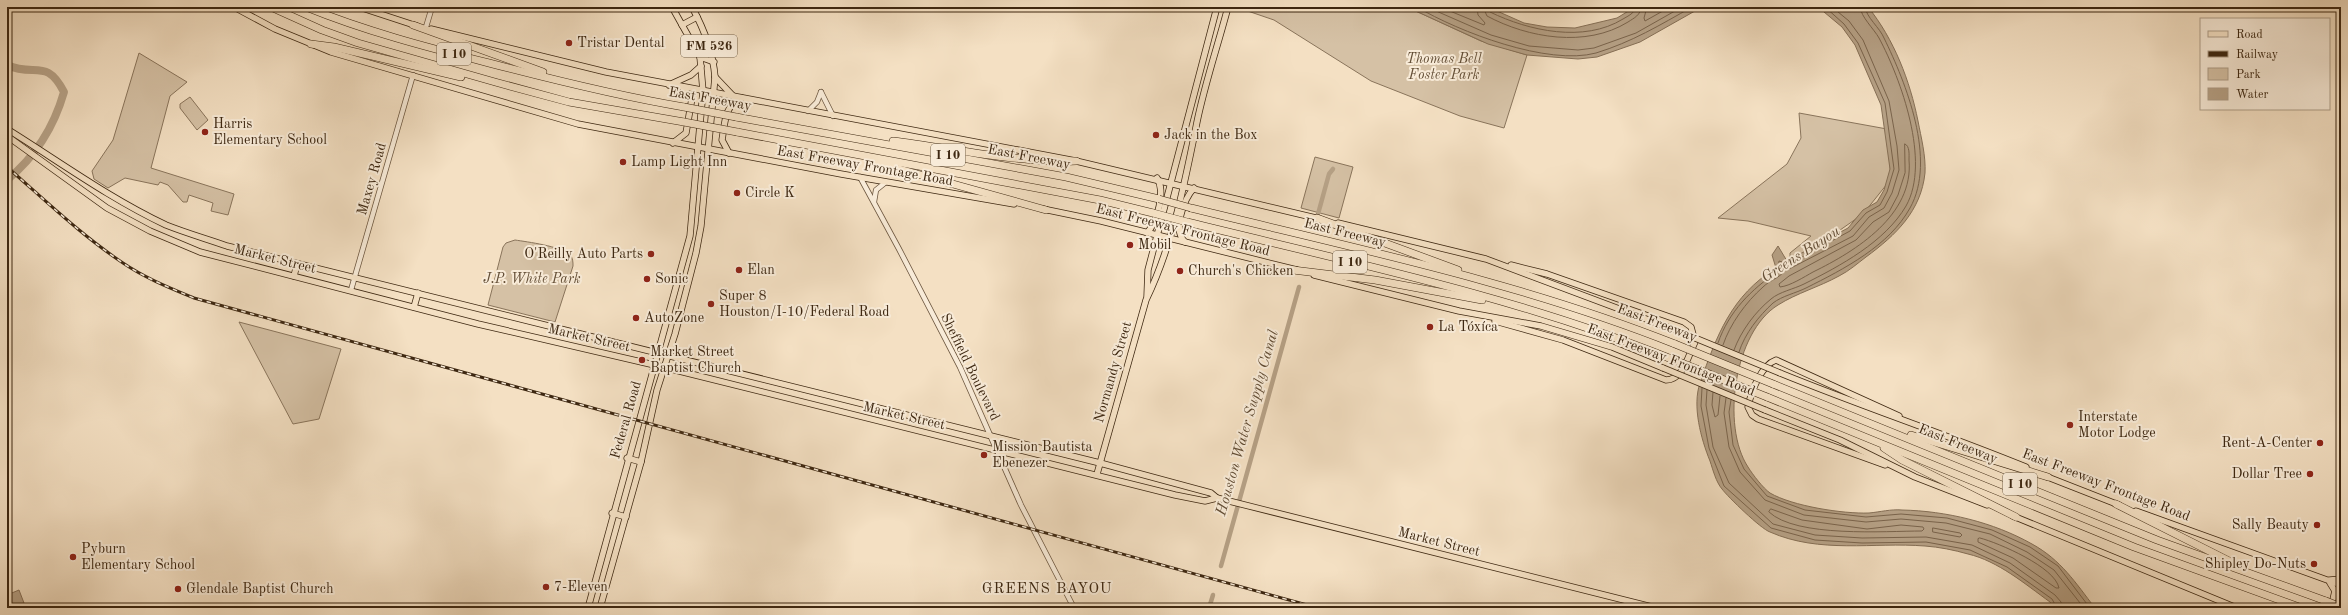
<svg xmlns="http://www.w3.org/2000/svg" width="2348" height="615" font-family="'Old Standard TT',serif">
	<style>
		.green { fill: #d5c1a5; stroke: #89745b }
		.water { fill: #b6a186; stroke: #867057 }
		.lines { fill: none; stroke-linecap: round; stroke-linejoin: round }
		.shore { stroke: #7a644c; stroke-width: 1 }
		.canal { stroke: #b6a186; stroke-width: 4.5 }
		.river { stroke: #b6a186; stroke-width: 8 }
		.minor-casing { stroke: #6b553e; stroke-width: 6 }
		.major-casing { stroke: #3d2711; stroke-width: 7 }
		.highway-casing { stroke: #3d2711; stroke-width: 8 }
		.minor { stroke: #f8ebd8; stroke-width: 4.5 }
		.major { stroke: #f4e0c3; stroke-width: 5.5 }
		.highway { stroke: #f4e0c3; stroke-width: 7 }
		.rail-casing { stroke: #3d2711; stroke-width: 3 }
		.rail { stroke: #f8ebd8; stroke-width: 1.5; stroke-dasharray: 4.5; stroke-linecap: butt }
		.major-bridge-casing { stroke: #3d2711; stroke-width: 7; stroke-linecap: butt }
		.highway-bridge-casing { stroke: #3d2711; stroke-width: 8; stroke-linecap: butt }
		.major-bridge { stroke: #f4e0c3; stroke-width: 5.5 }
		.highway-bridge { stroke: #f4e0c3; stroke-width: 7 }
		.poi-dot { fill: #8f2418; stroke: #f8ebd8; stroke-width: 1.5 }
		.labels { text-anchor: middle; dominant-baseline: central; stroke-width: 4; stroke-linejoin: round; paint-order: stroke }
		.shield { fill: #f8ebd8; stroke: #75624d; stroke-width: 1 }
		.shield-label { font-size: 13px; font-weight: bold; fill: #3d2711 }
		.poi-label { font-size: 14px; fill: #3d2711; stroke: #f8ebd8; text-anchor: start }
		.park-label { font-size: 14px; font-style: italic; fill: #634e36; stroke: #f8ebd8 }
		.street-label { font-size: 14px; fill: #3d2711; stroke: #f8ebd8 }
		.water-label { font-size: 15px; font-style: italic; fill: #614c34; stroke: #f8ebd8 }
		.neighbourhood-label { font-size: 15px; letter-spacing: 1px; fill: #3d2711; stroke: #f8ebd8 }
	</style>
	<rect width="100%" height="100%" fill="#f4e0c3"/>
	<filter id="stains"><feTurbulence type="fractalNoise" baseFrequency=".005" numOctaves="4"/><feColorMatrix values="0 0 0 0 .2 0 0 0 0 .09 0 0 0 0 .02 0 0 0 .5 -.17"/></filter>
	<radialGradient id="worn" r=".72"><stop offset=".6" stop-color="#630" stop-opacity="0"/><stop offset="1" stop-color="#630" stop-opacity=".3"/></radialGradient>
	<g class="green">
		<polygon points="1236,7 1407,7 1481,41 1527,55 1504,128 1460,116 1371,81 1274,20"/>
		<polygon points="139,53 187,82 170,96 151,168 234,194 228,215 211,211 213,203 189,195 187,202 183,202 168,185 160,182 158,185 125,178 108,188 94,179 92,171 113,140"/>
		<polygon points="190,97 208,120 197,130 180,108 180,104"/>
		<polygon points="1799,113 1887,129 1891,179 1863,214 1790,265 1790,253 1811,236 1748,221 1718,218 1787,164 1801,138"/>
		<polygon points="1315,157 1353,167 1339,218 1301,208"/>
		<path d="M515,240c13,2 45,6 55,15 3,3 3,7 3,11l-18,56 -67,-17 15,-58 3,-4z"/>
		<polygon points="239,322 341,349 319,419 293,424"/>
	</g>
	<g class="water">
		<polygon points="1407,7 1488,7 1524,23 1547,27 1575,28 1617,18 1635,7 1702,7 1640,42 1597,57 1578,59 1527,55 1488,44"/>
		<path d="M1818,7h50c26,32 42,74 50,114 3,16 8,35 7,52 -4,38 -29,62 -59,84 -8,6 -17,14 -27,19 -20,11 -42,17 -61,29 -44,27 -57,121 -30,162 5,8 15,21 22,26 22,13 73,21 99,20 11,-1 22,-4 33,-3 44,1 91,12 130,34 29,16 43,38 63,64h-41l-4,-6c-25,-18 -52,-41 -82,-48 -14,-4 -29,-7 -43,-8 -52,-4 -105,8 -155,-14 -9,-3 -42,-35 -48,-43 -6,-7 -9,-19 -12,-28 -9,-22 -18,-55 -10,-78 17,-48 31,-87 76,-115l-4,-13 6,-9 9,15 61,-33 15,-18 14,-8 7,-12 6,-21 -9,-64 -26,-60 -13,-18z"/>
		<polygon points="19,590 24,603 7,608 7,595"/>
	</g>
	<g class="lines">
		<g class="shore">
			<path d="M1417,7c42,25 131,59 179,46 36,-11 64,-28 96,-46"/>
			<polyline points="1427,7 1491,35 1529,46 1578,50 1594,48 1636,33 1682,7"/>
			<polyline points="1440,7 1484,25 1485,23 1478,15 1477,7"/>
			<path d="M1483,7l4,9c41,22 99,32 141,6 6,-4 13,-7 13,-15"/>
			<path d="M1488,7l2,5c39,19 94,31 133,7 5,-3 12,-6 13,-12"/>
			<polyline points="1647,7 1644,18 1645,21 1670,7"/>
			<path d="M1905,144c5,2 4,11 4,16 5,55 -53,91 -96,112 -9,5 -23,14 -33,15l-1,-3 10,-8 67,-36 17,-18 16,-10 9,-17 7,-22z"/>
			<path d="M1718,343c11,-32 33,-53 60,-72l1,-10 10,3 61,-33 16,-18 14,-8 7,-13 7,-23 -9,-66 -27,-60 -14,-19 -19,-17"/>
			<path d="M1723,345c7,-21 23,-43 40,-58 7,-7 17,-9 22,-17l6,-2 62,-32 16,-19 15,-9 8,-15 7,-23 -2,-24 -8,-45 -26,-61 -14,-19 -17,-14"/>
			<path d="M1734,350c7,-19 21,-38 37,-51 8,-7 23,-10 33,-15 36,-18 81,-42 102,-78 25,-44 -5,-127 -27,-168 -5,-9 -18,-21 -19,-31"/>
			<path d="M1739,352c6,-19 20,-36 34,-49 9,-7 23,-10 33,-15 38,-19 83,-42 104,-80 27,-48 -4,-125 -26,-170 -4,-10 -18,-21 -19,-31"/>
			<polyline points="1702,388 1701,406 1709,448 1724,486 1771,528 1815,540 1862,543 1926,542 1970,550 2007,567 2052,599 2057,608"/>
			<polyline points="1707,390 1706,405 1713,447 1729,483 1773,524 1815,535 1862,538 1926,537 1972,545 2010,563 2055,595 2061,602 2062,608"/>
			<polyline points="1713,392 1712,405 1715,417 1718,415 1720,396"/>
			<polyline points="1726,398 1724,413 1729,447 1740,472 1765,500 1804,515 1866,522 1901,519 1946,523 1990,534 2027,552 2054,570 2084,608"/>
			<polyline points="1731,400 1729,412 1733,445 1744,469 1767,496 1805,510 1866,517 1901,514 1947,518 1992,530 2030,547 2058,566 2090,608"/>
			<path d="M1771,509l31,11 65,9 34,-4 22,2 1,2 -2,2c-36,0 -126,7 -153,-19z"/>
			<polygon points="1933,528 1960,533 1962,535 1960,537 1933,532"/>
			<path d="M1980,538c19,5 75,29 79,50h-3l-43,-30 -35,-16v-3z"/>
		</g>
		<g class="canal">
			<polyline points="1318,214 1329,174 1333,169"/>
			<polyline points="1221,566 1299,287"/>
			<polyline points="1209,608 1213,595"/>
		</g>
		<path class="river" d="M7,65c28,13 39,-8 57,27 -10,35 -29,65 -57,88"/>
		<defs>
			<g id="minor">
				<polyline points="426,27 432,7"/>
				<polyline points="821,92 833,116"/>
				<polyline points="808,111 817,102 821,92"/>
				<polyline points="860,177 899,249 960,367 1021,505 1074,608"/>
				<polyline points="874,202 876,190 886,182"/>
				<polyline points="351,290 413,75"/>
			</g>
			<g id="major">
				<polyline points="234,7 275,29 331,52 578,124 841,174 1014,204"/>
				<polyline points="359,7 417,26"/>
				<polyline points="682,25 697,17"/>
				<polyline points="431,29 606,72 1076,161 1320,219"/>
				<polyline points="700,57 714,62"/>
				<polyline points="715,77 733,96"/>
				<polyline points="669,85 691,75 701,66"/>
				<path d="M7,129c53,33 102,69 159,96 20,8 41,14 61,21l873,217 111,30 6,5"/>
				<polyline points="7,136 107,208 150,231 200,252 478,324 663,367 1175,495 1205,501 1217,498 1656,608"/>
				<polyline points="673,143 686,133 692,98 682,87"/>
				<path d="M729,153l-7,-13c3,-17 2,-35 20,-42"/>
				<polyline points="1043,209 1101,221 1297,270"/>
				<polyline points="1338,223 1486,259 1678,331"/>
				<path d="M1147,233c10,-11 19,-41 10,-55"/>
				<path d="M1185,242c-13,-12 -1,-43 9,-54"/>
				<polyline points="1314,275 1459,311 1541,326 1612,347 1663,368"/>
				<polyline points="294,276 297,264"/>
				<polyline points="1147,296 1148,270 1217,7"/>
				<polyline points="414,307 418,293"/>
				<path d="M1495,321l68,19 103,40c17,0 22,-24 29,-38l-4,-15 -7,-5 -137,-48 -36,-9"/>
				<path d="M1780,373c81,33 165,61 246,94"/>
				<polyline points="1765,410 1840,440 1915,477 1987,505"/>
				<polyline points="627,458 641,462"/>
				<path d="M1885,465l-127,-46 -6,-4 -4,-8c3,-15 13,-42 28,-47l123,56"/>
				<path d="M1097,474l49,-174c27,-56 39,-118 51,-178 8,-39 21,-77 31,-115"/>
				<polyline points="2045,476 2119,505"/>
				<polyline points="2136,511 2341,585"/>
				<polyline points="612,513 626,517"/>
				<polyline points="2013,516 2237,608"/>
				<polyline points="2330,580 2341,579"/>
				<polyline points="2330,583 2335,591 2331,608"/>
				<polyline points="588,608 690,236 703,91 700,57 672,7"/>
				<path d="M600,608l41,-146 16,-72 18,-56 21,-81 5,-27 14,-149c-2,-26 -11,-48 -23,-70"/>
				<polyline points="2337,608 2341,597"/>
			</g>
			<g id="highway">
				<polyline points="271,7 322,30 358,43 495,82 569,102 684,122"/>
				<path d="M306,7c59,24 120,40 183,56 65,17 129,33 195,44"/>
				<polyline points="413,25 543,72"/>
				<polyline points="311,44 334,47 461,77"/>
				<polyline points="736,117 1066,177 1159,199"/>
				<polyline points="737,132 1100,200 1153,213"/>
				<path d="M893,141c58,7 125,22 183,20"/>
				<polyline points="874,162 1046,210"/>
				<path d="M1191,208c163,40 328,74 484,136"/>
				<polyline points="1317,218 1458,270"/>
				<path d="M1187,222c162,40 327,74 482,136"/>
				<polyline points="1293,270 1375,280 1482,300"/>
				<polyline points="1773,384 2157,540 2326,601"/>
				<polyline points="1767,397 2134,547 2302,608"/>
				<polyline points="1911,435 2048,477"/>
				<polyline points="1884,448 1902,460 2016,517"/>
				<polyline points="2116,504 2241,567"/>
			</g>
		</defs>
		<use href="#minor" class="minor-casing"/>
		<use href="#major" class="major-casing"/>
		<use href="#highway" class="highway-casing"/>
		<use href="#minor" class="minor"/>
		<use href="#major" class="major"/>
		<use href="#highway" class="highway"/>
		<defs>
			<path id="rail" d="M7,167c38,33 74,68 116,96 22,15 47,25 71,35l1124,310"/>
		</defs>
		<use href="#rail" class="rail-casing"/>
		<use href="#rail" class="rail"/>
		<defs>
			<g id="major-bridge">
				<polyline points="1678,331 1780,373"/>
				<polyline points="1663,368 1765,410"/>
			</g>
			<g id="highway-bridge">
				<polyline points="684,107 736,117"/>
				<polyline points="684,122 737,132"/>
				<polyline points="1159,199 1191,208"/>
				<polyline points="1153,213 1187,222"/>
				<polyline points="1675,344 1773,384"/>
				<polyline points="1669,358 1767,397"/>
				<polyline points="2326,601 2341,607"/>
			</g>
		</defs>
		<use href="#major-bridge" class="major-bridge-casing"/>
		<use href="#highway-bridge" class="highway-bridge-casing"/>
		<use href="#major-bridge" class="major-bridge"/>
		<use href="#highway-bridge" class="highway-bridge"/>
	</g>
	<g class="poi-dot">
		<circle cx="569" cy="43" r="4"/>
		<circle cx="205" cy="132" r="4"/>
		<circle cx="1156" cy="135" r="4"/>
		<circle cx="623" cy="162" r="4"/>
		<circle cx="737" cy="193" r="4"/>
		<circle cx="1130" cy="245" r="4"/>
		<circle cx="651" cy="254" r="4"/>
		<circle cx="739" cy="270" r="4"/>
		<circle cx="1180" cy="271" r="4"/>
		<circle cx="647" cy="279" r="4"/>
		<circle cx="711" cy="304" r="4"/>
		<circle cx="636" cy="318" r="4"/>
		<circle cx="1430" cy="327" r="4"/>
		<circle cx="642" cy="360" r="4"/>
		<circle cx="2070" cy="425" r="4"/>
		<circle cx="2320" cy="443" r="4"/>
		<circle cx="984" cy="455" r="4"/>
		<circle cx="2310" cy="474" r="4"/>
		<circle cx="2317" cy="525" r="4"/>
		<circle cx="73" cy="557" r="4"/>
		<circle cx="2314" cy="564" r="4"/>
		<circle cx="546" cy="587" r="4"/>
		<circle cx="178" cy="589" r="4"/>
	</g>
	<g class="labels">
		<g class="shield">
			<rect x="681" y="35" width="56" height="22" rx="3"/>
			<rect x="437" y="43" width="34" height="22" rx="3"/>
			<rect x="931" y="144" width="34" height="22" rx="3"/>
			<rect x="1333" y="251" width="34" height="22" rx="3"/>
			<rect x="2003" y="473" width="34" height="22" rx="3"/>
		</g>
		<g class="shield-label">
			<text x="709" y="46">FM 526</text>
			<text x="454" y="54">I 10</text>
			<text x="948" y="155">I 10</text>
			<text x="1350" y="262">I 10</text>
			<text x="2020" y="484">I 10</text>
		</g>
		<g class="poi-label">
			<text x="577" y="43">Tristar Dental</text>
			<text x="213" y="124">Harris<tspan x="213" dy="16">Elementary School</tspan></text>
			<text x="1164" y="135">Jack in the Box</text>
			<text x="631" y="162">Lamp Light Inn</text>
			<text x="745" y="193">Circle K</text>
			<text x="1138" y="245">Mobil</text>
			<text x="643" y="254" text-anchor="end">O'Reilly Auto Parts</text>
			<text x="747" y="270">Elan</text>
			<text x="1188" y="271">Church's Chicken</text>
			<text x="655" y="279">Sonic</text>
			<text x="719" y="296">Super 8<tspan x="719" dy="16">Houston/I-10/Federal Road</tspan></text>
			<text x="644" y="318">AutoZone</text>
			<text x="1438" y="327">La Tóxíca</text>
			<text x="650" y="352">Market Street<tspan x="650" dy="16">Baptist Church</tspan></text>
			<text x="2078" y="417">Interstate<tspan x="2078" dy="16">Motor Lodge</tspan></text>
			<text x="2312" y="443" text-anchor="end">Rent-A-Center</text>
			<text x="992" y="447">Mission Bautista<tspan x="992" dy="16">Ebenezer</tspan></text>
			<text x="2302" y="474" text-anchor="end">Dollar Tree</text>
			<text x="2309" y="525" text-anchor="end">Sally Beauty</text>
			<text x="81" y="549">Pyburn<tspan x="81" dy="16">Elementary School</tspan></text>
			<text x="2306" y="564" text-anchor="end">Shipley Do-Nuts</text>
			<text x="554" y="587">7-Eleven</text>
			<text x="186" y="589">Glendale Baptist Church</text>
		</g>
		<g class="park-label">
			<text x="1444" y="59">Thomas Bell<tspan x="1444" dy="16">Foster Park</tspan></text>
			<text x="532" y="279">J.P. White Park</text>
		</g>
		<g class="street-label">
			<text transform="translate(710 99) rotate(10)">East Freeway</text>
			<text transform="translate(1029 157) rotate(11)">East Freeway</text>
			<text transform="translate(865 166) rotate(10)">East Freeway Frontage Road</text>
			<text transform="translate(372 179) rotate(-74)">Maxey Road</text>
			<text transform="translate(1183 230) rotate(14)">East Freeway Frontage Road</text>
			<text transform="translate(1345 233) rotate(14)">East Freeway</text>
			<text transform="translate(275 259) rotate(14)">Market Street</text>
			<text transform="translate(1657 323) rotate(21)">East Freeway</text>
			<text transform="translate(589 338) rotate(13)">Market Street</text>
			<text transform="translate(1671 360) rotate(21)">East Freeway Frontage Road</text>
			<text transform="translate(970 367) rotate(64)">Sheffield Boulevard</text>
			<text transform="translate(1113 372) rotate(-74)">Normandy Street</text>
			<text transform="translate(904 416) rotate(13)">Market Street</text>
			<text transform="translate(626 420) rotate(-74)">Federal Road</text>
			<text transform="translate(1958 444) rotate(22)">East Freeway</text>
			<text transform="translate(2106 485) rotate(21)">East Freeway Frontage Road</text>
			<text transform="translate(1439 542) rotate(14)">Market Street</text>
		</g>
		<g class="water-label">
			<text transform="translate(1801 255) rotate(-33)">Greens Bayou</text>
			<text transform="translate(1248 423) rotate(-74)">Houston Water Supply Canal</text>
		</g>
		<g class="neighbourhood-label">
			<text x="1047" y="589">GREENS BAYOU</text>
		</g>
	</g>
	<rect width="2348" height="615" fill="none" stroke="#f4e0c3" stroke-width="24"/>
	<rect x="8" y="8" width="2332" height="599" fill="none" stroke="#3d2711" stroke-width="2"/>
	<rect x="12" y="12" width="2324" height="591" fill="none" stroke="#3d2711"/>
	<rect x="2200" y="18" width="130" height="92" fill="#f8ebd8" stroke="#ad9d88"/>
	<rect x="2208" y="31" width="20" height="6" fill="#f4e0c3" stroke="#ad9d88"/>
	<text x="2236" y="38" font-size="12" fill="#3d2711">Road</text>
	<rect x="2208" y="51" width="20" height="6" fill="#3d2711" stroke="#ad9d88"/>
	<text x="2236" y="58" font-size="12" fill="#3d2711">Railway</text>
	<rect x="2208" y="68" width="20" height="12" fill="#d5c1a5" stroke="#ad9d88"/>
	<text x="2236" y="78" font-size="12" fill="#3d2711">Park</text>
	<rect x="2208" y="88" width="20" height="12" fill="#b6a186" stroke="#ad9d88"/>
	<text x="2236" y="98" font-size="12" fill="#3d2711">Water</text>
	<rect width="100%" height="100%" filter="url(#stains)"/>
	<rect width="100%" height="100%" fill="url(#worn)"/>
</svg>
